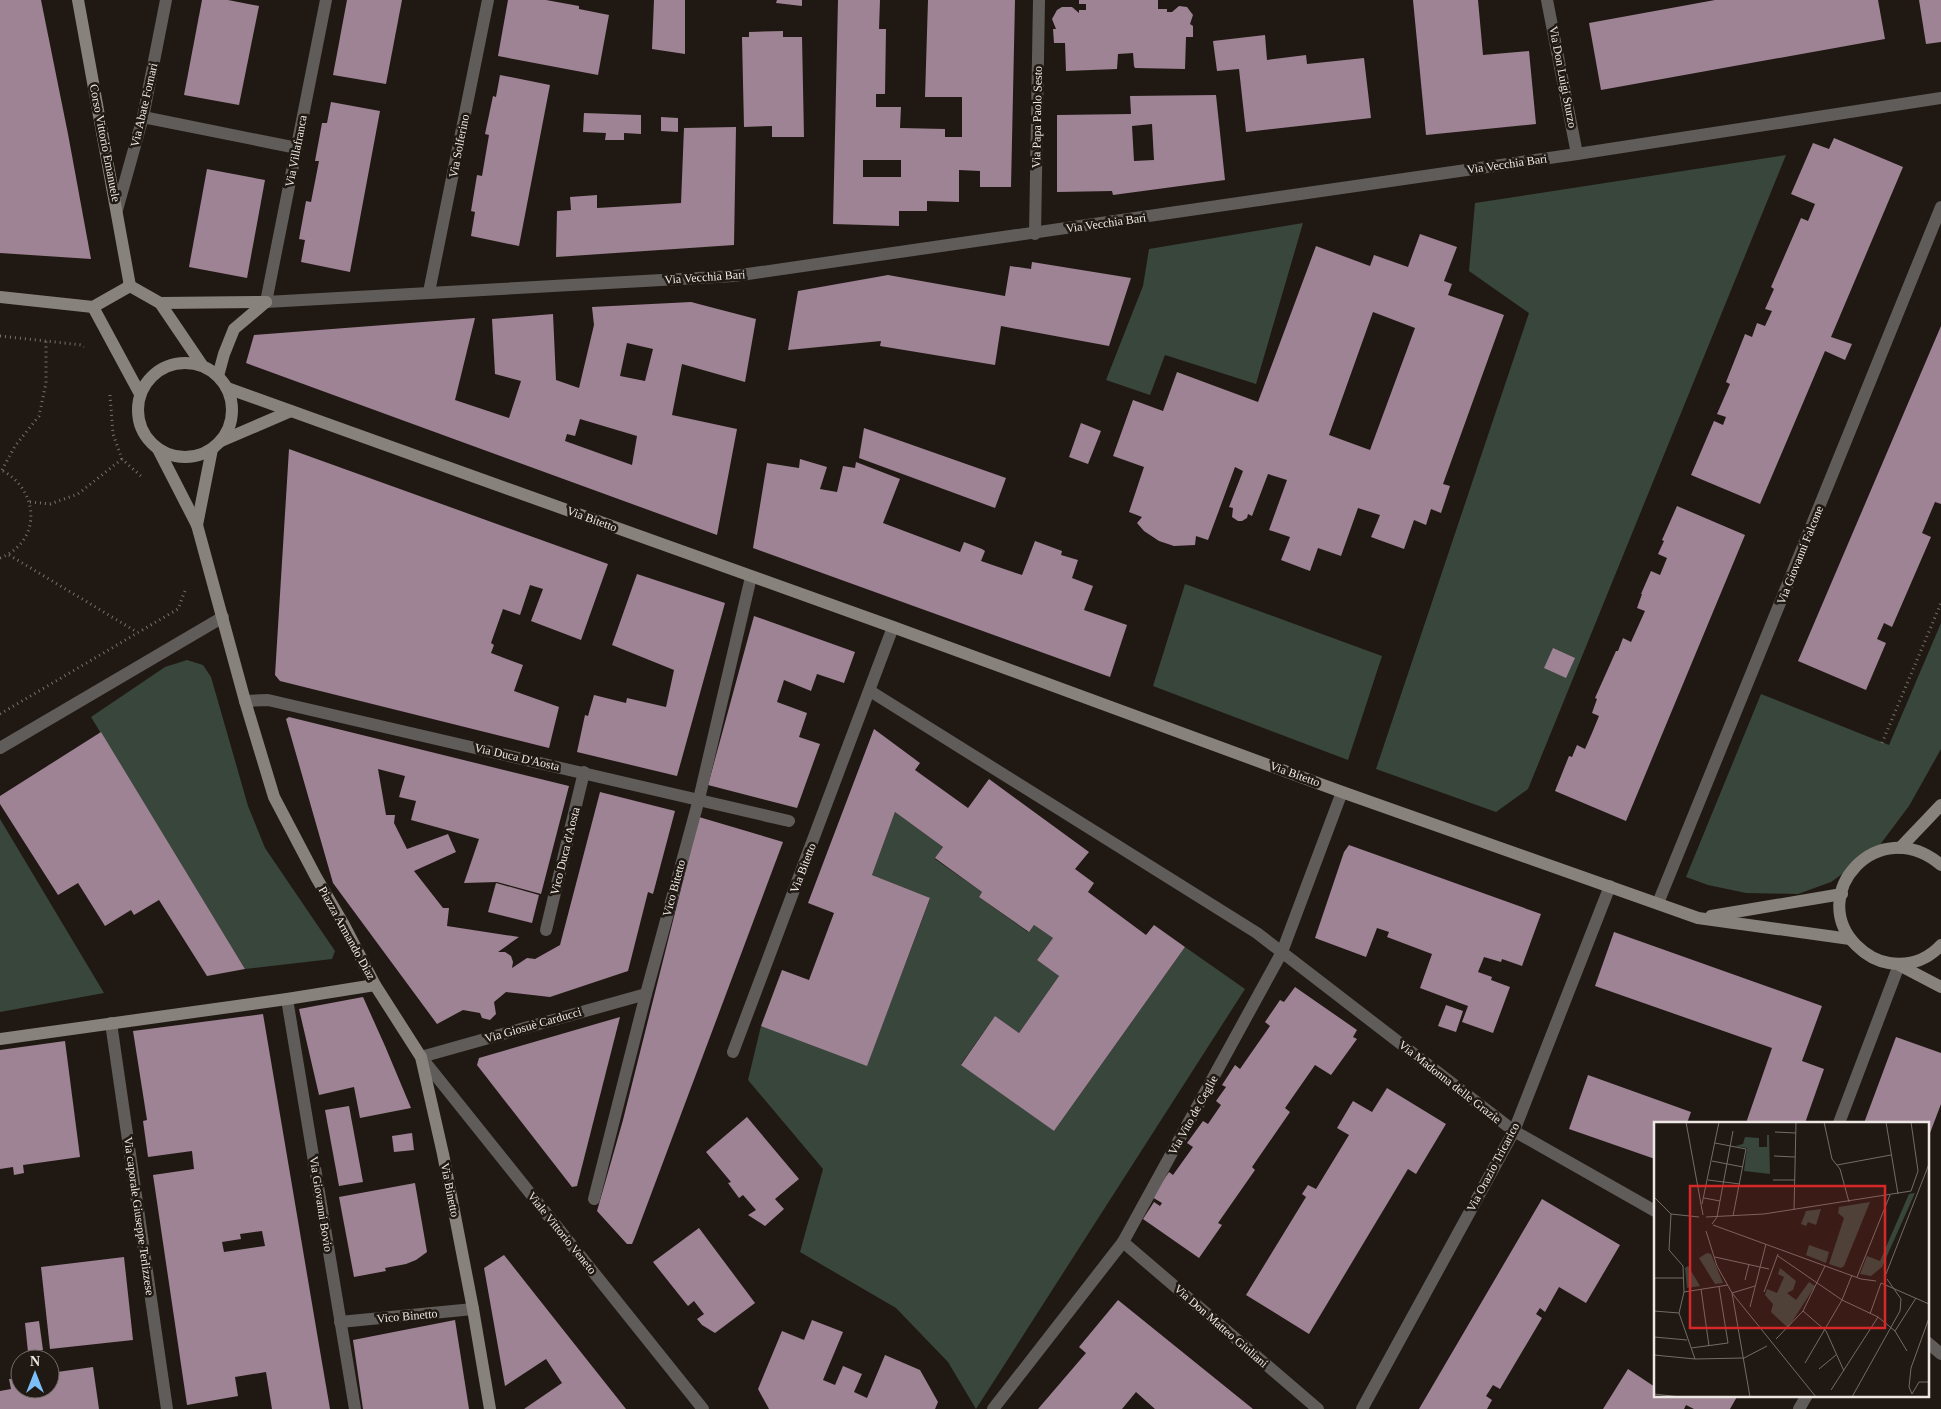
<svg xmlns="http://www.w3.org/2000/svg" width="1941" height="1409" font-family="'Times New Roman',serif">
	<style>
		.green { fill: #39463b }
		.building { fill: #9e8394; fill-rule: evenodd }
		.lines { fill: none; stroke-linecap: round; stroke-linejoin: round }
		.path { stroke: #77716c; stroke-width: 3; stroke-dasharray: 1 4; stroke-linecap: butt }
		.street { stroke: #605c59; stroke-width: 12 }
		.secondary { stroke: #88827d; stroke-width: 12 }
		.labels { text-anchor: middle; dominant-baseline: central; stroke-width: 5; stroke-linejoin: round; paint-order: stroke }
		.street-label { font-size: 12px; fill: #ede8e4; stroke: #201913 }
		.inset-road { fill: none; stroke: #726c67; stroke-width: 1 }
		.view { fill: #d62828; fill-opacity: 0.15; stroke: #d62828; stroke-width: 2.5 }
		.inset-edge { fill: none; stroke: #ede8e4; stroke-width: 2.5 }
	</style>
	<rect width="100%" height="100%" fill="#201913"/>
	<g class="green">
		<polygon points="1786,155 1528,789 1496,812 1376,769 1529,313 1469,271 1475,203"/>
		<polygon points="1303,223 1256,384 1165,355 1150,395 1106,380 1143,286 1149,249"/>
		<polygon points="1185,584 1382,656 1348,760 1153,686"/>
		<polygon points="1941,623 1941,749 1909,806 1876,850 1831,882 1798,894 1746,893 1708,885 1686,877 1761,694 1889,745"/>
		<polygon points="187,660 203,665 211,677 248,806 265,848 335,951 332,959 245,969 91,717 165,667"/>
		<polygon points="895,812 943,847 935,859 982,892 979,897 1028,932 1034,925 1053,938 1037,960 1059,976 1019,1033 995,1016 961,1064 1054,1131 1185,947 1245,989 976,1409 948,1362 896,1308 800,1252 823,1169 748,1080 761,1026 867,1065 930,899 872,875"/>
		<polygon points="0,819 104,993 0,1012"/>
	</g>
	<g class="building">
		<polygon points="0,0 41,0 68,134 91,259 0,253"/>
		<polygon points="202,0 228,0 259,6 239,105 184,95"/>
		<polygon points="347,0 402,0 386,84 333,75"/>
		<polygon points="508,0 546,0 579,6 579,9 609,15 598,75 498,56"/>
		<polygon points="654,0 685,0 685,54 652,49"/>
		<polygon points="777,0 802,0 802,6 776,3"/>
		<path d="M838,0h42l-1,29h7l-1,65h-9v13h25l-1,21 45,1v8h17v-40h-37l3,-97h87l-4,187h-31v-16l-21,-1v32l-32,-1v10h-28v15l-66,-2zM863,160h38v17h-38z"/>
		<polygon points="1079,0 1158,0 1158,9 1167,9 1167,12 1172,12 1179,6 1187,7 1193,15 1190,24 1193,26 1193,37 1186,37 1185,69 1135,68 1134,66 1133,53 1118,54 1117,69 1066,71 1065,43 1054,43 1053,29 1056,29 1052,19 1057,10 1062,7 1072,7 1079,13 1079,10 1086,10 1086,4 1079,4"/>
		<polygon points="1413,0 1478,0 1483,55 1529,51 1536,124 1426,135"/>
		<polygon points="1715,0 1878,0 1885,39 1601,90 1589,23"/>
		<polygon points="1919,0 1941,0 1941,42 1926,44"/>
		<polygon points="783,31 783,37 802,37 804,137 772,137 772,126 744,127 742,37 749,37 749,32"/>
		<polygon points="1265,35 1267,60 1306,55 1307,64 1364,58 1371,118 1246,132 1239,69 1217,71 1213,41"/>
		<polygon points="500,75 550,85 519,246 471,236 475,212 471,211 477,175 482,176 489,135 485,134 493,96 496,97"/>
		<path d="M1216,95l9,85 -112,15 -1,-4 -55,1v-77l74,-1 -1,-18zM1152,124l2,36 -20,1 -2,-35z"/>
		<polygon points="331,102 380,111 350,272 301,262 305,240 299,239 306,201 311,202 319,161 315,161 322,123 327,123"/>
		<polygon points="584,113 641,115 641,134 624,133 624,140 605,140 606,133 583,132"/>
		<polygon points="661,117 678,118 678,132 661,131"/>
		<polygon points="736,127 734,245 556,257 557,211 571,210 570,197 597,195 597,208 681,203 684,128"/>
		<polygon points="1834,138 1903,167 1831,337 1852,344 1845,360 1825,351 1760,504 1691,475 1714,421 1723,425 1726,417 1717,414 1730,384 1726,382 1745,334 1752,337 1757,323 1765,326 1772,311 1765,309 1774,289 1771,287 1801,218 1808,221 1815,204 1791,194 1813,143 1829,149"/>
		<polygon points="207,169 265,180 247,278 189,267"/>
		<path d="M1420,234l37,13 -13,34 8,3 -4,11 56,20 -61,169 7,2 -9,27 -10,-4 -5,16 -12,-5 -10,29 -33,-12 9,-22 -22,-7 -17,48 -23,-8 -8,23 -29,-11 9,-23 -21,-7 18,-50 -19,-6 -16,42 -4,-2 -1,4 -5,3h-4l-6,-4 1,-9 -4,-1 14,-36 -8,-4 -27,73 -12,-4 -1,9 -21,1 -15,-5 -15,-10 -7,-8 5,-6 -13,-5 15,-45 -31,-11 20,-56 30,11 14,-39 81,30 58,-156 54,20 4,-11 34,12zM1373,312l42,16 -45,122 -41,-15z"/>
		<polygon points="1032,262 1131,278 1109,346 1001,326 995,365 880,346 881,341 788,350 798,291 888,275 1005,296 1010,266 1031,269"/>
		<path d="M691,302l65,17 -11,63 -63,-18 -10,51 65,14 -20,106 -471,-172 8,-28 221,-17 -20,82 54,18 12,-37 -26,-7 -3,-55 61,-5 3,66 23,8 15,-63 -2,-18zM627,343l26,6 -8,32 -25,-5zM580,419l57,17 -5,29 -67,-24 2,-7 8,2z"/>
		<polygon points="1941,326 1941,504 1935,502 1922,533 1931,537 1892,627 1884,623 1877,639 1886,643 1866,690 1798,661"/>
		<polygon points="1081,423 1101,431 1088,464 1069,457"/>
		<polygon points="864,428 1006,478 995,508 859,458"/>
		<polygon points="289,449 608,564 581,640 531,621 543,589 530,585 520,615 503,609 491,643 494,645 491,653 523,665 514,691 559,707 549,748 280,681 275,675"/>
		<polygon points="800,459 827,467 820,489 837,492 843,466 855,468 856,462 900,479 883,523 960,552 964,542 982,549 985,551 981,561 1022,575 1035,541 1062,551 1061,555 1078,560 1072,578 1093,586 1084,610 1127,625 1110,677 753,548 767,463 799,468"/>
		<polygon points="1677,506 1745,535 1626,821 1555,791 1569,756 1572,757 1577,745 1585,749 1592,733 1599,716 1592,713 1597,699 1595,698 1616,651 1618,651 1623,638 1631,642 1645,611 1637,608 1642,594 1641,594 1651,571 1660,575 1667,558 1658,554 1664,541 1662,540"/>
		<polygon points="637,574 725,603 677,776 577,752 585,715 588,716 594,695 626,703 627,698 666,707 674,670 612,645"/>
		<polygon points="754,616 855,652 844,683 817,674 811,691 784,680 777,702 807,713 799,737 820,744 797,808 708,785"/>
		<polygon points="1553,648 1575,658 1566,678 1544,668"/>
		<polygon points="289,717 569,786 541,894 497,882 464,883 479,839 411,820 416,801 399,797 405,776 378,769 386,815 395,815 394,823 407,849 448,834 456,852 414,871 443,908 449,908 447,926 519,937 498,952 505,952 511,956 513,962 512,968 527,958 535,959 560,945 600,792 675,811 653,894 648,892 628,971 550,997 506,992 494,1002 496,1014 490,1020 482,1018 480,1013 463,1010 437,1024 333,883 286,719"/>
		<polygon points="874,729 920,763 915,770 968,808 989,779 1089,852 1075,869 1094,883 1088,892 1146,935 1154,925 1185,947 1054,1131 961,1065 995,1016 1019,1033 1059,976 1037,960 1053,938 1034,925 1029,932 979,897 982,892 935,858 943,847 895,812 872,875 930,898 867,1066 761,1026 782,970 809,980 834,913 808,903"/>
		<polygon points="101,732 245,969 207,976 159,900 134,915 131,910 105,926 78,883 58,895 0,804 0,796"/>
		<polygon points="699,817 783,842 635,1237 632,1244 627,1244 597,1211 623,1120"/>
		<polygon points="1349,845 1541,914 1522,966 1502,959 1501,962 1484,957 1478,972 1492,977 1491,980 1510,987 1493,1033 1462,1022 1468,1006 1420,988 1432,954 1387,937 1389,932 1377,928 1366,957 1315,938 1344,852"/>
		<polygon points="496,883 539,895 532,923 488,912"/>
		<polygon points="1614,932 1822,1006 1802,1061 1824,1069 1805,1123 1746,1123 1772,1048 1595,986"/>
		<polygon points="1295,987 1357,1030 1353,1037 1357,1039 1331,1075 1315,1065 1285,1108 1290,1112 1252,1167 1255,1170 1218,1223 1222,1225 1199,1258 1143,1219 1154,1202 1160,1206 1162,1203 1152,1197 1169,1172 1173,1175 1193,1147 1187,1143 1203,1121 1208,1124 1221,1105 1216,1101 1226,1087 1222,1085 1235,1065 1240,1069 1270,1026 1265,1022 1280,1000 1284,1002"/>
		<polygon points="363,997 385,1046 411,1108 360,1118 354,1087 319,1095 299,1009"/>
		<polygon points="1446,1005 1463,1011 1456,1032 1438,1026"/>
		<path d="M263,1014l56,331 11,64h-58l-6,-37 -31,5 3,19 -51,9 -34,-230 41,-6 -2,-18 -44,6 -5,-36 4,-1 -14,-89zM262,1231l3,15 -41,6 -2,-10 19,-3 -1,-5z"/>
		<polygon points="620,1017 577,1186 572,1187 477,1065 479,1058"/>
		<polygon points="1896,1037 1941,1053 1941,1104 1927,1141 1927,1123 1864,1123"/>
		<polygon points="65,1041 80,1157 23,1165 24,1173 14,1175 13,1167 0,1169 0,1050"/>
		<polygon points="1588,1075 1691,1112 1687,1123 1655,1123 1655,1159 1569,1129"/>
		<polygon points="1387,1088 1446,1124 1416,1174 1408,1169 1309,1334 1246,1295 1306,1197 1302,1194 1308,1185 1316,1189 1349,1135 1337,1128 1353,1101 1372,1112"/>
		<polygon points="349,1106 363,1182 339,1186 325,1110"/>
		<polygon points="747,1117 799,1179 775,1199 784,1209 765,1226 748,1215 756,1210 743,1195 739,1198 728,1183 731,1182 706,1152"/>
		<polygon points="412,1133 414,1150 394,1152 392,1136"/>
		<polygon points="415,1183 427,1252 416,1260 406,1264 385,1268 386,1271 354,1277 339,1197"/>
		<polygon points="1542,1199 1620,1245 1586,1303 1559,1287 1545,1312 1540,1308 1536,1314 1542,1318 1500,1389 1493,1385 1486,1396 1492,1400 1487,1409 1419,1409"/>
		<polygon points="699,1228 755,1303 715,1333 702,1325 697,1319 704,1314 694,1301 688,1306 653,1262"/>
		<polygon points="504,1255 553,1317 626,1409 524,1409 562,1383 546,1359 505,1386 484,1268"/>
		<polygon points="124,1257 133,1340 50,1349 41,1267"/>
		<polygon points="1118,1300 1253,1409 1155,1409 1136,1392 1122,1409 1038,1409 1086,1353 1079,1347"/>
		<polygon points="455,1320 469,1409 363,1409 353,1340"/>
		<polygon points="812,1320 843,1332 823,1380 835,1385 843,1366 862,1374 854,1392 867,1398 885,1355 920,1370 938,1402 935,1409 769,1409 758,1389 782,1331 804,1340"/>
		<polygon points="39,1321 43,1350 28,1352 25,1323"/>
		<polygon points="93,1367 99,1409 0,1409 0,1391 11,1389 9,1379 20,1378 20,1389 50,1389 50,1373"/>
		<polygon points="1628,1369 1655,1387 1655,1395 1738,1395 1730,1409 1694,1409 1686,1405 1684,1409 1603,1409"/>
	</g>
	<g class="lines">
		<g class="path">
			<polyline points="0,336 82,345 84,347"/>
			<polyline points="110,395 113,434 122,459 143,478"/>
			<polyline points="2,470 15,446 39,416 46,383 46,341"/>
			<polyline points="30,502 50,504 78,494 122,459"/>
			<polyline points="9,555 137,632"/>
			<path d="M0,558c43,-17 39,-69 1,-88"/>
			<polyline points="0,714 178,609 186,588"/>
			<polyline points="1882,743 1941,603"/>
		</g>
		<g class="street">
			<polyline points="326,0 266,302 734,276 1577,154 1941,98"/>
			<polyline points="1547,0 1577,154"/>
			<polyline points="143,117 297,148"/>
			<polyline points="117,210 143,117 166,0"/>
			<polyline points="1035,234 1039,0"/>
			<polyline points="429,292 488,0"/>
			<polyline points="870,691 1257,933 1514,1131 1655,1211"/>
			<polyline points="245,701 268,700 789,821"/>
			<polyline points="0,748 223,617"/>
			<polyline points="1658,903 1941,207"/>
			<polyline points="546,930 584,772"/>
			<polyline points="646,994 421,1057 703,1409"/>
			<polyline points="287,999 355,1409"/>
			<polyline points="111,1023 167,1409"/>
			<polyline points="733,1052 893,627"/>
			<polyline points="1839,1123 1899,965"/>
			<polyline points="594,1199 646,994 699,799 751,577"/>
			<polyline points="1123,1242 1318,1409"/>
			<polyline points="340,1322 473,1309"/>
			<polyline points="1927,1342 1941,1354"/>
			<polyline points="993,1409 1123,1242 1282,952 1342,792"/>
			<polyline points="1362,1409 1514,1131 1610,886"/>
			<polyline points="1799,1409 1807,1395"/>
		</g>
		<g class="secondary">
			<polyline points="78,0 130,286"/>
			<polyline points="0,297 93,307"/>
			<polyline points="160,303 266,302"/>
			<circle cx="185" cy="410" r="47"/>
			<polyline points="218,376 224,354 234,329 266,302"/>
			<polyline points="227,388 893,627 1342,792 1698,918 1850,939"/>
			<polyline points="140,394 93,307 130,286 160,303 202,365"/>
			<polyline points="221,441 291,411"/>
			<polyline points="158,449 197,525 245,701 274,797 316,877 344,925 375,985 421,1057 443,1154 473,1309 490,1409"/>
			<polyline points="197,525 212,449"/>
			<polyline points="1900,848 1941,805"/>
			<path d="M1941,865c-63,-53 -135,29 -85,80 10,10 20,16 33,18 20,3 38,-3 52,-18"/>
			<polyline points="1711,916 1842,894"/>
			<polyline points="1899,965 1941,987"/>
			<polyline points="0,1039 287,999 375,985"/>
		</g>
	</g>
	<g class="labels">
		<g class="street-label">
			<text transform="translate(1563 77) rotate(79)">Via Don Luigi Sturzo</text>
			<text transform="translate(144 105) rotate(-77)">Via Abate Fornari</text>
			<text transform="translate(1037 117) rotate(-89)">Via Papa Paolo Sesto</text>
			<text transform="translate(105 143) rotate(79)">Corso Vittorio Emanuele</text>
			<text transform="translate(459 146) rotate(-79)">Via Solferino</text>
			<text transform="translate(296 151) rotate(-79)">Via Villafranca</text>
			<text transform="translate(1507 164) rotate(-8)">Via Vecchia Bari</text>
			<text transform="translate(1106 223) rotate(-8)">Via Vecchia Bari</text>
			<text transform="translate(705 277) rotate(-4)">Via Vecchia Bari</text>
			<text transform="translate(592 519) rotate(20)">Via Bitetto</text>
			<text transform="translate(1800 555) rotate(-68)">Via Giovanni Falcone</text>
			<text transform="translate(517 757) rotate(13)">Via Duca D'Aosta</text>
			<text transform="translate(1295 774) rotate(20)">Via Bitetto</text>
			<text transform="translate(565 851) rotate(-76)">Vico Duca d'Aosta</text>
			<text transform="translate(803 868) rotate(-69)">Via Bitetto</text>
			<text transform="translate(674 888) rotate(-75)">Vico Bitetto</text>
			<text transform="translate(347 933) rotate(61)">Piazza Armando Diaz</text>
			<text transform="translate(533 1025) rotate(-16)">Via Giosuè Carducci</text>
			<text transform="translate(1450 1082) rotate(38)">Via Madonna delle Grazie</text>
			<text transform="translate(1193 1115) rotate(-61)">Via Vito de Ceglie</text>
			<text transform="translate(1493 1167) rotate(-62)">Via Orazio Tricarico</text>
			<text transform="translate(450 1190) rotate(79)">Via Binetto</text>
			<text transform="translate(321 1204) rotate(81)">Via Giovanni Bovio</text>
			<text transform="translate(139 1216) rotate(82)">Via caporale Giuseppe Terlizzese</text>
			<text transform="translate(562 1233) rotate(51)">Viale Vittorio Veneto</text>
			<text transform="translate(407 1316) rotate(-5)">Vico Binetto</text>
			<text transform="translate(1221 1326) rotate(41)">Via Don Matteo Giuliani</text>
		</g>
	</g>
	<g transform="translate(1654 1122)">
		<rect width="275" height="275" fill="#201913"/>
		<path d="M113,13h2l1,39 -26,-3 3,-23 -12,-2 8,-2 2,-7 14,1v9h8zM261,71l-33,74 -11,9 -11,-2 7,-18 13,5 29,-67zM216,80l-26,64 -3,2 -12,-4 15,-46 -6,-5 1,-6zM167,87l-5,16 -8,-3 -2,4 -5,-2 5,-13zM155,123l20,7 -3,11 -20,-8zM53,131l4,1 12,29 -8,1 -16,-26zM34,144l12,20 -13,2 -2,-20zM126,146l16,13 -3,9 -6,3 9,7 13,-18 6,4 -27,42 -17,-16 2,-8 -8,-9 2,-6 10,4 7,-16 -6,-3z" fill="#39463b"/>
		<path class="inset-road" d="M32,0l17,93M170,0l8,37 8,10 9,33M232,0l12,72M121,10l21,1M61,21l31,6 -13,67M120,34l21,1M58,39l31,6M183,43l54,-10M54,58l32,4M119,58h22M0,75l17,17 28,3M50,76l16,3M48,82l17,-82M140,88l2,-88M17,92l-2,36 14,16 1,26 -5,21 16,46M52,95l58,-3 147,-23 7,-20 -7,-49M58,102l5,-7 16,-86M59,103l148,54 15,2M52,109l11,35 15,27 18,104M124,134l64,44 36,17 17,14 12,20M61,135l54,12M232,152l43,-110M203,155l33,-82M0,156h29M91,158l4,-16M101,164l-23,7 84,104M47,167l8,57M30,170l44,-7M110,170l14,-38M96,185l16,-63M0,189l25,2M149,189l23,20 18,40M216,192l11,-31 48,21M241,209l21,-33M0,215l33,3M122,217l27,-28 22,-45M37,226l37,-5 -9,-56M0,233l41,4 49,-1 23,-12M151,241l37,-63 10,-25M165,247l17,-14M177,268l47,-73M0,272l27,3M258,272l-3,-7 2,-19 18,-50M258,272l7,-12h10M198,275l48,-86 1,-12 -14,-20"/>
		<path class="view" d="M36,64h195v142h-195z"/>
		<rect width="275" height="275" class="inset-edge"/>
	</g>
	<g transform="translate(35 1374)"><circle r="24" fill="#201913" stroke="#726c67"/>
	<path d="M0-4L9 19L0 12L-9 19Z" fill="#7bbef8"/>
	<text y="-8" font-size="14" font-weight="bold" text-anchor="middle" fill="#ede8e4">N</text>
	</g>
</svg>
